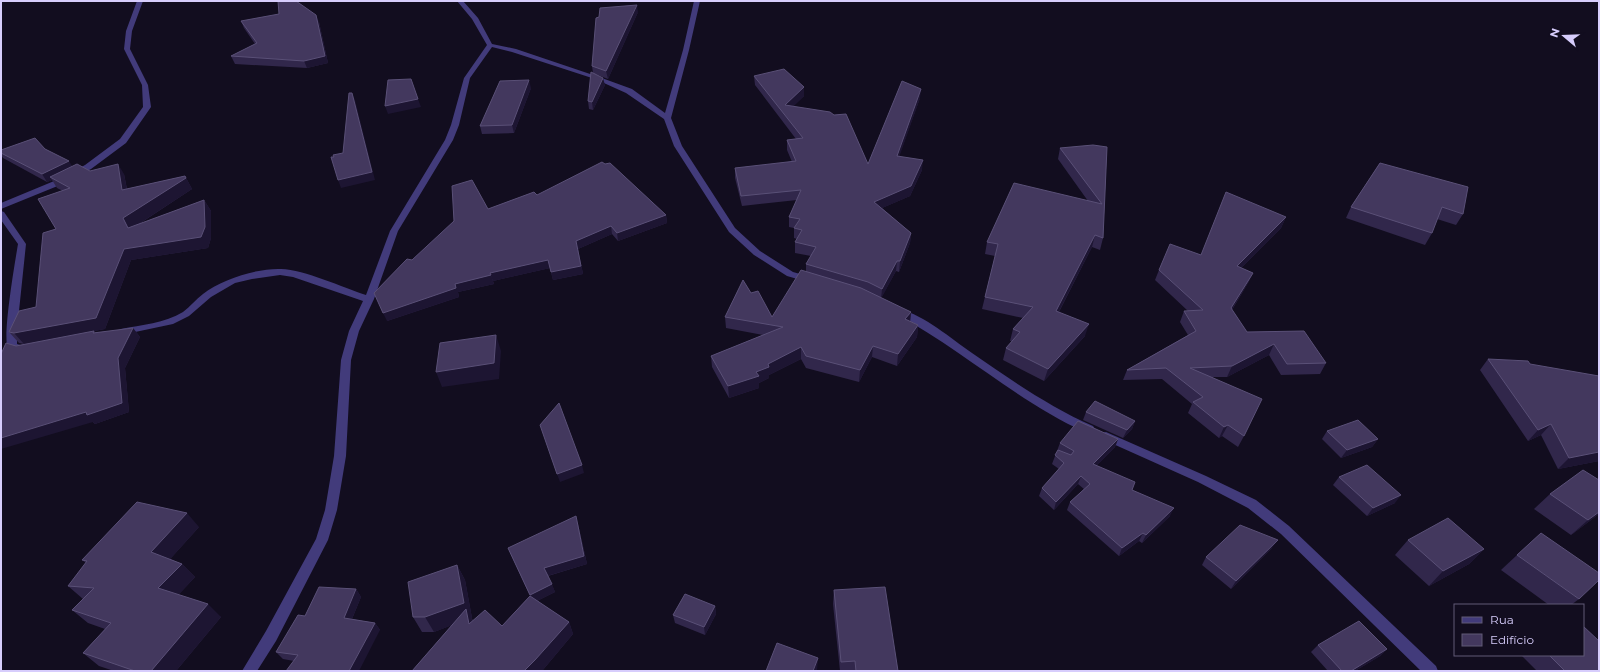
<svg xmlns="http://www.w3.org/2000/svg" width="1600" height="672" font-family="Montserrat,sans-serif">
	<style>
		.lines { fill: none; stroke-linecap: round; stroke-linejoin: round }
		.minor { fill: #423b7b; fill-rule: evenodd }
		.wall { fill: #31274b }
		.shaded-wall { fill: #1d1532 }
		.building { fill: #43385e; stroke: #5a5077 }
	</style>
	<rect width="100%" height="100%" fill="#120d1f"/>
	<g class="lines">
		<g class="minor">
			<polygon points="137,1 143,1 132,31 130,49 148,85 151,107 126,143 91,169 65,183 1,209 1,203 59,179 85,165 120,139 143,107 142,85 124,49 126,31"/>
			<path d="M457,1h6l15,17 14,26 24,5 83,28 33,12 33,24 18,-63 11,-49h6l-11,49 -18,68 11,28 53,82 25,23 33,21 21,6 2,2 -5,3 -24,-7 -33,-21 -25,-23 -55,-86 -10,-27 -38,-26 -31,-14 -83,-27 -20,-5 -22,31 -11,47 -6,15 -55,91 -24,68 -15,32 -8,29 -5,96 -9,54 -9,30 -52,101 -19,30h-15l24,-40 50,-92 9,-29 9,-54 7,-96 8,-29 14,-30 -70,-24 -13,-2 -28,4 -17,4 -24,14 -22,19 -16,8 -52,11 -5,-3 5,-3c20,-4 44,-6 62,-17 7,-5 13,-13 20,-18 19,-15 55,-26 78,-25 24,1 61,18 85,26l24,-64 55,-91 6,-15 13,-47 23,-33 -15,-26z"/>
			<path d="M1,211l3,1 22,32 -9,86v14l10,3 1,3 -5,4 -15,-5c-6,-12 7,-87 10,-105l-17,-24z"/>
			<path d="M899,309c27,7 51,29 73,44 39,27 78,54 121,73l2,3 -2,3 -4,1 -4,-1c-68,-31 -124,-83 -189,-118l-2,-2 2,-2z"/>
			<polygon points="1106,432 1206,476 1256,500 1289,526 1436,666 1438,671 1421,671 1281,534 1248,508 1198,482 1102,439 1100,436 1102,433"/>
		</g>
	</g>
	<g class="wall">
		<polygon points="638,12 608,79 595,74 605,85 593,110 589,109 588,101 593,73 592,66"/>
		<polygon points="241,21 319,22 328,63 307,68 235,64 231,56 255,44 244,28"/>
		<polygon points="754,76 804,96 793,106 868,164 920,98 899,156 922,170 910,196 882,208 911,233 910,243 899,272 896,271 881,298 911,312 910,321 918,325 917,337 897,366 872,357 859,382 806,368 801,359 769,375 769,378 759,383 759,388 729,398 712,367 711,356 763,335 726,328 725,317 751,293 772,317 806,272 806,264 811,256 795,253 795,242 797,239 794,238 794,228 789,227 789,217 797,200 742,206 735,178 735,168 792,162 787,150 787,140 796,139 755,85"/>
		<polygon points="531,88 514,133 482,134 480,126"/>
		<polygon points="1107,147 1103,238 1100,250 1092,247 1059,312 1085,336 1044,381 1003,360 1006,348 1012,341 1010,341 1013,329 1023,318 982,309 995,256 985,254 987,242 1088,201 1058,159 1060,148"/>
		<polygon points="45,149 72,166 90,171 124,174 127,189 185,176 192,189 139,224 204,200 211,211 211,238 208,248 131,260 105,329 94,331 96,333 133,328 140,337 125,368 129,412 95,424 16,346 24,344 19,343 9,332 36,307 56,229 63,191 57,188 52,180 47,182 3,158 1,155 1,150"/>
		<polygon points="1380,163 1463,214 1456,225 1437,219 1432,233 1425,245 1346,218 1351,207"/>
		<polygon points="537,195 666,215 667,223 618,241 612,234 578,249 583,274 553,280 550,268 493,281 494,284 458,292 459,297 387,321 412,260 488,209"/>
		<polygon points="1286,217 1281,228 1241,268 1253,273 1248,283 1232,310 1247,332 1326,363 1320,374 1281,375 1269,355 1227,377 1213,377 1244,436 1238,447 1222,436 1219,438 1188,413 1192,404 1162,379 1123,380 1127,370 1188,335 1180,322 1184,311 1188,311 1155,280 1159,270 1201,255"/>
		<polygon points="1488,359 1530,364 1599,461 1558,469 1541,435 1528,441 1480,370"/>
		<polygon points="1086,412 1135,421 1132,429 1123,438 1083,420"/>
		<polygon points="1327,431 1378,439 1372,447 1341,458 1322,439"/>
		<polygon points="1118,439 1115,447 1096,466 1170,516 1142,543 1139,541 1119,556 1067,510 1070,502 1084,489 1078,484 1054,510 1039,496 1042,488 1059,469 1052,464 1060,443"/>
		<polygon points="1339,477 1395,503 1367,516 1333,485"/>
		<polygon points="1599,480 1599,514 1571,535 1534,509 1550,494"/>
		<polygon points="578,524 587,564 548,576 555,592 537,601 569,622 573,634 542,671 412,671 452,625 434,632 422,632 413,617 457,565 465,580 472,618 471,618 473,620 502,626 530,596 508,548"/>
		<polygon points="199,527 170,559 182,564 195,577 178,595 221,617 176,671 114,671 99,666 83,653 105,629 88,623 72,610 83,599 68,586 86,563 82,560"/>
		<polygon points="1408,540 1484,549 1469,564 1429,586 1395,555"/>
		<polygon points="1272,548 1231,589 1202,565 1206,557"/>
		<polygon points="1517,555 1579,599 1571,605 1549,605 1501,570"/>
		<polygon points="356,589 361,597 352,619 375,623 380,630 294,661 283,659 276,652 305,616"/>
		<polygon points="834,590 898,671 840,671 833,604"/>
		<polygon points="715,606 716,614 705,635 675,623 673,615"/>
		<polygon points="1318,645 1387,649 1380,656 1355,671 1328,671 1311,652"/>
		<polygon points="1521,655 1583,655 1599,671 1537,671"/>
	</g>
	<g class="shaded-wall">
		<polygon points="637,5 638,12 608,79 606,71"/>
		<polygon points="316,15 319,22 328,63 307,68 304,61"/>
		<polygon points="603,78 605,85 593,110 592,102"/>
		<polygon points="529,80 531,88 514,133 512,125"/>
		<polygon points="804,87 804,96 785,115 785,105"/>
		<polygon points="921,89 920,98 896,166 897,156"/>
		<polygon points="352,93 355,100 375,180 341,188 338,180 372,172"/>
		<polygon points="418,99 421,107 388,114 385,106"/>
		<polygon points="923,160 922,170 910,196 873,212 874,202"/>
		<polygon points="69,161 74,169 50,177 52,180 47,182 42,174"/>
		<polygon points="118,164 124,174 129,201 122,190"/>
		<polygon points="185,176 192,189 131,229 128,228 123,218"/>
		<polygon points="204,200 211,211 211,238 208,248 131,260 105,329 94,331 101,340 24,344 14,333 124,249"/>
		<polygon points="666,215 667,223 618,241 617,233"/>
		<polygon points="1286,217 1281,228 1232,277 1237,266"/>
		<polygon points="611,226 612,234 578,249 583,274 553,280 551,272 576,241"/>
		<polygon points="911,233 910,243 899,272 900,261"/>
		<polygon points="1095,235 1092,247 1053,323 1056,311"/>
		<polygon points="548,260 550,268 493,281 490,273"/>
		<polygon points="897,261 896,271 881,299 882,289"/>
		<polygon points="1253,273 1248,283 1226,319 1231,308"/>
		<polygon points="491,275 494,284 458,292 459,297 387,321 383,313 455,284"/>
		<polygon points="911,312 910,323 905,319"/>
		<polygon points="1089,324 1085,336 1044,381 1048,369"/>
		<polygon points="918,325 917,337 897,366 898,354"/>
		<polygon points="133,328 140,337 125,368 129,412 95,424 93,422 1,449 1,438 86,412 118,358"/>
		<polygon points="496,335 501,351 499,379 442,387 436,372"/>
		<polygon points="1274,344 1269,355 1227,377 1232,366"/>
		<polygon points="873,346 872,357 859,382 860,370"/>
		<polygon points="801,347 801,359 769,375 769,378 759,383 759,388 729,398 728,386 756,372 768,364"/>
		<polygon points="1135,421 1132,429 1123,438 1127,430"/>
		<polygon points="1551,424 1541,435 1528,441 1538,430"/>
		<polygon points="1228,425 1222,436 1219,438 1224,427"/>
		<polygon points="1118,439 1115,447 1090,472 1093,464"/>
		<polygon points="1378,439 1372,447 1341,458 1347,450"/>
		<polygon points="1599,452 1599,461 1558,469 1569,458"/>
		<polygon points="582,465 584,473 560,482 557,474"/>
		<polygon points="1081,476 1078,484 1054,510 1056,502"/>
		<polygon points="1401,495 1395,503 1367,516 1373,508"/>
		<polygon points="1174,508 1170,516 1142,543 1146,535"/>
		<polygon points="1599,512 1599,514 1571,535 1588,520"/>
		<polygon points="187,513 199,527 164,566 151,552"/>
		<polygon points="576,516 578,524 587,564 547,576 544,568"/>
		<polygon points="1143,533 1139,541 1119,556 1122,548"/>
		<polygon points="1278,540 1272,548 1231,589 1236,581"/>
		<polygon points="1484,549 1469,564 1429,586 1443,571"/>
		<polygon points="182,564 195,577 172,602 158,588"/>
		<polygon points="457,565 465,580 472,618 471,618 473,621 469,624 468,619 434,632 425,617"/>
		<polygon points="552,584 555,592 533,603 530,595"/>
		<polygon points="356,589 361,597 349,626 344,618"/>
		<polygon points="208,604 221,617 176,671 151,671"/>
		<polygon points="715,606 716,614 705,635 704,627"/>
		<polygon points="569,622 573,634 542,671 524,671"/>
		<polygon points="375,623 380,630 359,671 349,671"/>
		<polygon points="1387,649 1380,656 1355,671 1351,671"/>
		<polygon points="818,658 817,671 813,671"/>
	</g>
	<g class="building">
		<polygon points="278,1 296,1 316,15 325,56 304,61 231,56 257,43 241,21 279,14"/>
		<polygon points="637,5 606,71 592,66 596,18 599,17 600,8"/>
		<polygon points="784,69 804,87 785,105 830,112 834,115 846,114 868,164 902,81 921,89 897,156 923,160 911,186 874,202 911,233 900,261 897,261 882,289 868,282 806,264 816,247 795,242 802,230 794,228 800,219 789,217 801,190 741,196 735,168 796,161 787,140 803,138 754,76"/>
		<polygon points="591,72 603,78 592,102 588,101"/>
		<polygon points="411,79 418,99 385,106 388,80"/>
		<polygon points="529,80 512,125 480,126 500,81"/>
		<polygon points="349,93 352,93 372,172 338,180 331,157 334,157 333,155 343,153"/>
		<polygon points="35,138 45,149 69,161 42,174 1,153 1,150"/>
		<polygon points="1093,145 1107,147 1103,238 1095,235 1056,311 1089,324 1048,369 1006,348 1020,332 1013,329 1033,307 985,297 998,244 987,242 1014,183 1102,204 1060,148"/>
		<polygon points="602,162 605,164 610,163 666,215 617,233 611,226 576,241 581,266 551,272 548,260 490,273 491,275 455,284 456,288 383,313 374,293 407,259 412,260 454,221 452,186 472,180 488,209 534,192 537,195"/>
		<polygon points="1380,163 1468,187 1463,214 1442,207 1432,233 1351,207"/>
		<polygon points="77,164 90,171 118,164 122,190 185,176 186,178 123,218 128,228 204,200 205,227 201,237 124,249 96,318 14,333 9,332 19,311 36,307 43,233 56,229 38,199 70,188 50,177"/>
		<polygon points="1226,192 1286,217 1237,266 1253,273 1231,308 1247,332 1304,331 1326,363 1287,364 1274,344 1232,366 1190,368 1262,399 1244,436 1228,425 1224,427 1193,402 1203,397 1166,368 1127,370 1196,331 1184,311 1203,310 1159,270 1170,244 1201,255"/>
		<polygon points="801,270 861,288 911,312 905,319 918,325 898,354 873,346 860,370 806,356 801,347 768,364 769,367 756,372 759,376 728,386 711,356 783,327 725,317 743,280 751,293 758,291 772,317"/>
		<polygon points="133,328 118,358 122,403 87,415 86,412 1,438 1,354 6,343 16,346 94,331 93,333"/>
		<polygon points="496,335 494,363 436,372 440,343"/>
		<polygon points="1488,359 1528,361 1530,364 1599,376 1599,452 1569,458 1551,424 1538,430"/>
		<polygon points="1095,401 1135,421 1127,430 1086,412"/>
		<polygon points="559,403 582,465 557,474 540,425"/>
		<polygon points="1358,420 1378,439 1347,450 1327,431"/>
		<polygon points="1078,421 1118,439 1093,464 1135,482 1132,490 1174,508 1146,535 1143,533 1122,548 1070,502 1090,484 1081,476 1056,502 1042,488 1064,463 1055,455 1058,450 1071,455 1074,451 1060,443"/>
		<polygon points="1367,465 1401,495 1373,508 1339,477"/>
		<polygon points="1583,470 1599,480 1599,512 1588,520 1550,494"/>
		<polygon points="137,502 187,513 151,552 182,564 158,588 208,604 151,671 135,671 83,653 111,623 72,610 94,588 68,586 87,561 82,560"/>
		<polygon points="576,516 584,556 544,568 552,584 530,595 508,548"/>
		<polygon points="1448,518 1484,549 1443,571 1408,540"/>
		<polygon points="1240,525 1278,540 1236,581 1206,557"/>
		<polygon points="1541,533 1599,573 1599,580 1579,599 1517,555"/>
		<polygon points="457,565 464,603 425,617 413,617 408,582"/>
		<polygon points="319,587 356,589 344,618 375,623 349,671 286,671 298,655 276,652 298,615 305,616"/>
		<polygon points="885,587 898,671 856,671 855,661 841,662 834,590"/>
		<polygon points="685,594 715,606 704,627 673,615"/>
		<polygon points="530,596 569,622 535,660 524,671 412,671 466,609 469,624 485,610 502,626"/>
		<polygon points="1359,621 1387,649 1351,671 1342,671 1318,645"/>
		<polygon points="1583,626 1599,641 1599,671 1565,671 1549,655 1583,655"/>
		<polygon points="777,643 818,658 813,671 766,671"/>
	</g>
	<rect width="1600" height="672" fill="none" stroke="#d7cdfc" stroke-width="4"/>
	<rect x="1454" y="604" width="130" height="52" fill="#120d1f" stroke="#615a77"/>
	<rect x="1462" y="617" width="20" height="6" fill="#423b7b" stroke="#615a77"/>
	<text x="1490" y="624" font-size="12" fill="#d7cdfc">Rua</text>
	<rect x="1462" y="634" width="20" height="12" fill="#43385e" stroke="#615a77"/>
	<text x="1490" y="644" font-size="12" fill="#d7cdfc">Edifício</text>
	<g transform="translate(1564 36) rotate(289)" stroke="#120d1f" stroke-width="3" paint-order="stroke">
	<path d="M0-3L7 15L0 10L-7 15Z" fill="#d7cdfc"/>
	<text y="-6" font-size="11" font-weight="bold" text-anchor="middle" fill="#d7cdfc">N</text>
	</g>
</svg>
